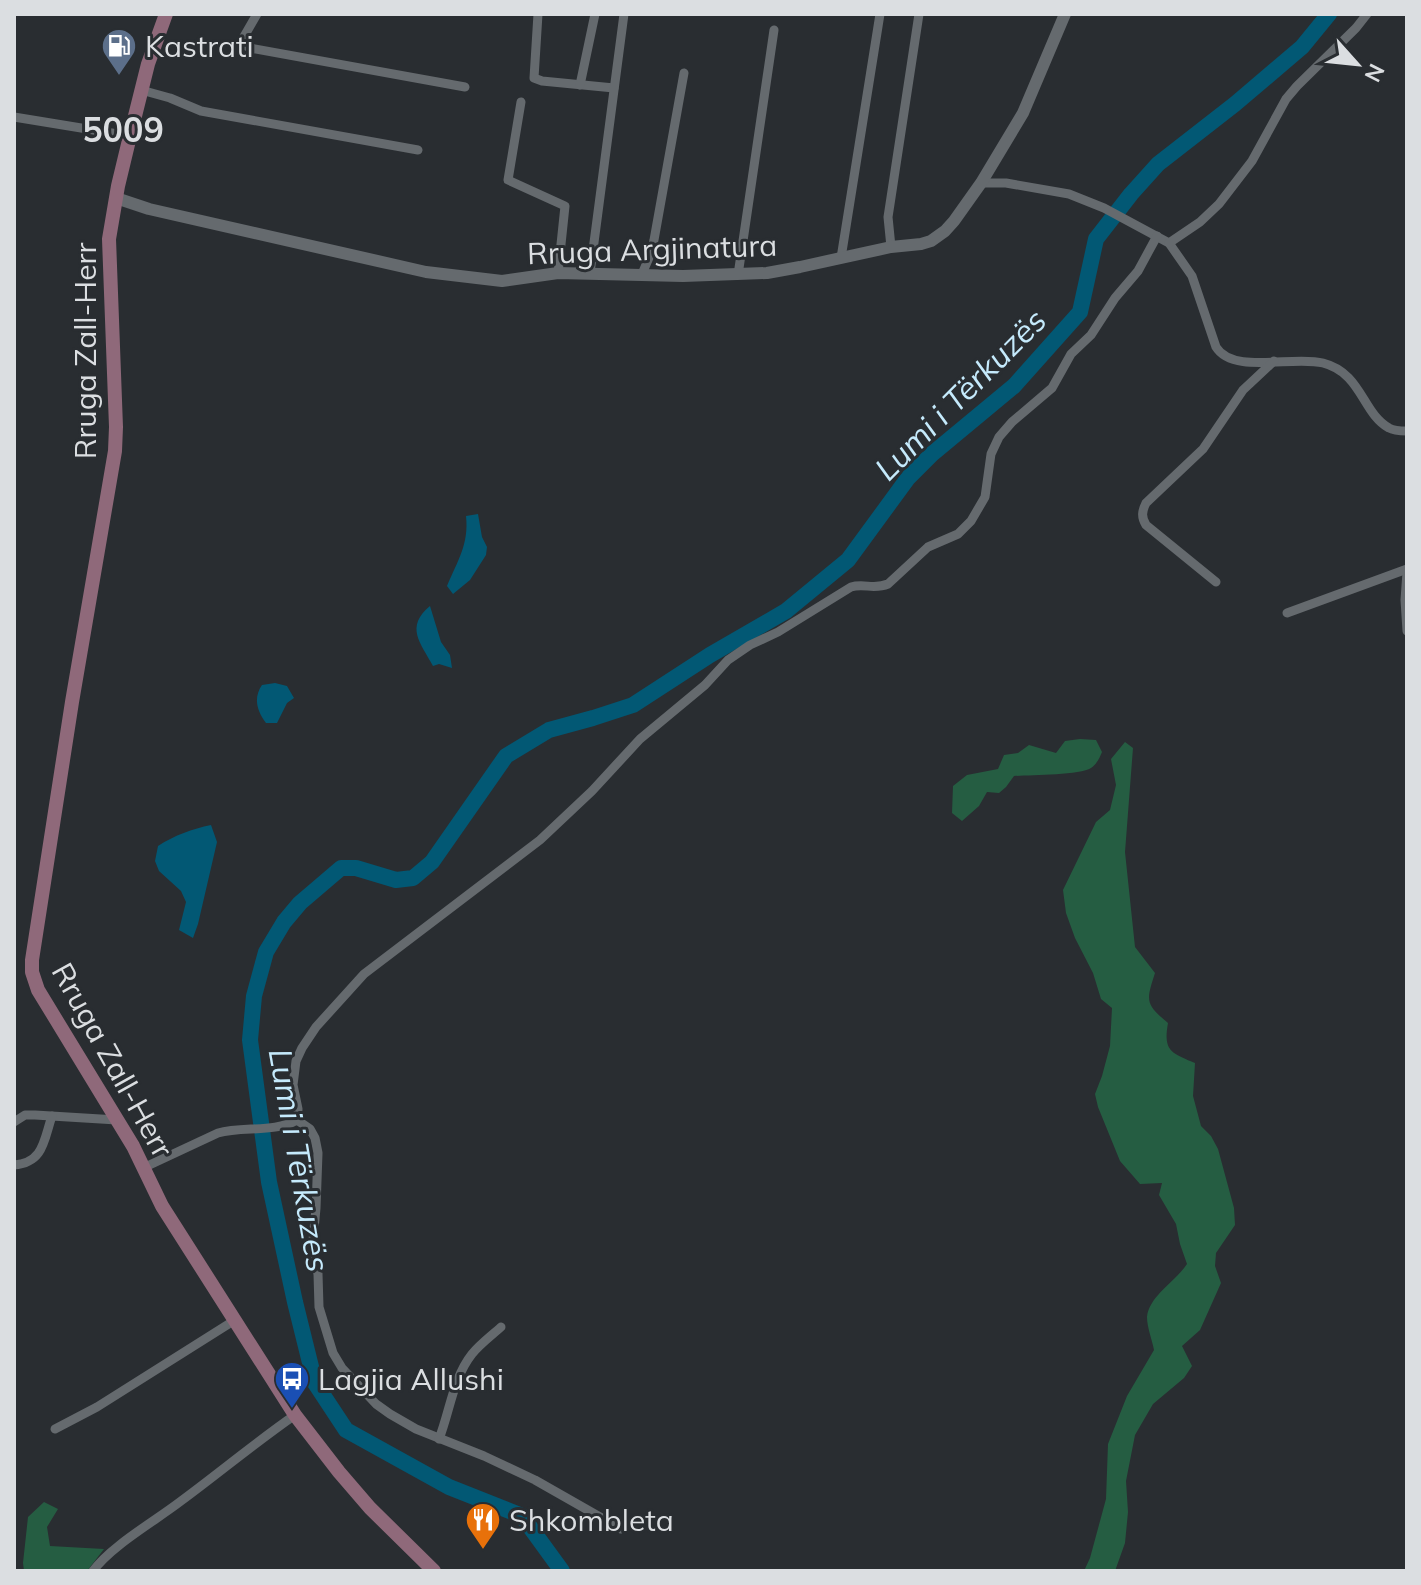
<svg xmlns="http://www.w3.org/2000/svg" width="1421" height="1585" font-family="Mulish,sans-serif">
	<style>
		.green { fill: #255d42 }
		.water { fill: #025874 }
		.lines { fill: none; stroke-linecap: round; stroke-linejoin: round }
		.river { stroke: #025874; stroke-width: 16 }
		.minor { stroke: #656a6e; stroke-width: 9 }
		.tertiary { stroke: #656a6e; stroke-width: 12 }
		.secondary { stroke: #8f697a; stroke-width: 14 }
		.labels { text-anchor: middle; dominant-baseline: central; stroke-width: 6; stroke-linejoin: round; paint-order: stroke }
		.poi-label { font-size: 30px; fill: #dbdee1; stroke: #292d31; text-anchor: start }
		.street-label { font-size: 30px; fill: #dbdee1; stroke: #292d31 }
		.water-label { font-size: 32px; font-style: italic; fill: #c5eafc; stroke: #292d31 }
		.quarter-label { font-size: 34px; font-weight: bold; fill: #dbdee1; stroke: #292d31 }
	</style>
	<rect width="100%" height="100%" fill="#292d31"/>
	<g class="green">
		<path d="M1080,739l16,1 6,12c-2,5 -5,12 -11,16 -11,7 -61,7 -77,8l-8,11 -7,6 -12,-1 -8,14 -17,15 -10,-8 1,-27 14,-11 31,-6 6,-14 14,-2 11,-8 27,8 9,-12z"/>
		<path d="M1125,742l8,6 -8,104 10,95 20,26c-9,28 -10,31 13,50 -5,28 3,30 27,40l-2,33 8,30 10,10 7,13 16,59 1,17 -19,28 -1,13 6,17 -21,47 -18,16 10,20 -8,12 -31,26 -18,31 -9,46 2,31 -3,31 -10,28h-31l6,-13 16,-59 2,-55 19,-48 27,-46c-2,-10 -7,-23 -7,-33 2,-21 29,-36 40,-53l-7,-20 -4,-20 -17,-29 3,-12 -22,1 -20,-23 -22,-54 -3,-13 7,-18 8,-30 2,-38 -11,-9 -8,-26 -18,-35 -9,-25 -3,-23 33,-68 14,-12 6,-25 -5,-26z"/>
		<polygon points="44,1502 58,1509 47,1527 50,1546 104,1549 87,1571 24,1571 23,1563 28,1517"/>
	</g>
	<g class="water">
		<path d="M478,514l4,23 5,10 -1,8 -16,25 -17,14 -6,-8c11,-26 22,-42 19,-70z"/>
		<path d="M430,606l11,36 9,13 2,13 -13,-4 -6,2c-13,-24 -28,-39 -3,-60z"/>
		<path d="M275,683l12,3 7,12 -7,5 -10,20h-11c-9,-12 -13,-25 -4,-38z"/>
		<path d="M211,825l6,17 -19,82 -5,14 -14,-8 7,-28 -5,-11 -22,-20 -4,-10 3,-15c17,-11 34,-17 53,-21z"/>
	</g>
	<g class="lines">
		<polyline class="river" points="562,1571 522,1516 449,1487 346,1430 315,1383 295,1302 269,1182 250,1040 254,996 266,952 284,922 300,903 341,868 356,868 396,880 413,878 432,862 506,756 549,730 593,718 633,705 710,655 786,611 848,560 908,478 932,454 1014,386 1080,312 1096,239 1131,194 1158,164 1235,104 1302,47 1329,14"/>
		<g class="minor">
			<polyline points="257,14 242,40 243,44 250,48 465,87"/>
			<polyline points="538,14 534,78 542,81 614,88"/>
			<polyline points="580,85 595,14"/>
			<polyline points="141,90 170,98 201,111 418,150"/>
			<polyline points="521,102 508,180 565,206 558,273"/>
			<polyline points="14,117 130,136"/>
			<path d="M981,183h25l63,11 35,14 65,35 23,33 24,71c17,28 78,8 107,16 39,10 39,50 66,65 5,3 12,3 18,3"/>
			<polyline points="1169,243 1200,222 1219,204 1252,161 1286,99 1297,86 1356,28 1367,14"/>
			<polyline points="891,247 888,217 890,204 919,14"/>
			<polyline points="841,258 880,14"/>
			<polyline points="590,273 624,14"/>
			<polyline points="642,274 651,253 654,240 684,73"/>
			<polyline points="738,275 774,30"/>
			<polyline points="1407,572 1405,600 1407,631"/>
			<path d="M1216,582l-70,-57c-5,-8 -4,-14 0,-22l57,-54 40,-59 31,-29"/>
			<polyline points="1287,613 1407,569"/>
			<path d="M297,1120l1,-11 -5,-24 3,-24 6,-13 14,-21 48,-53 176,-134 52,-49 48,-52 65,-54 23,-25 22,-15 28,-13 73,-45c13,-4 23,3 37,-3l40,-37 30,-13 13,-13 14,-24 6,-43 8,-17 13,-15 40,-34 19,-34 20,-19 24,-37 23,-27 19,-35"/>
			<polyline points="297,1120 310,1129 315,1138 318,1153 316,1208 312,1251 318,1274 319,1307 333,1353 342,1368 376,1404 390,1414 416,1429 484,1456 535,1480 621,1529"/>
			<polyline points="14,1122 25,1115 35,1115 117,1120"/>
			<path d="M14,1165c30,-2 30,-26 38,-49"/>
			<path d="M143,1168l75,-35c25,-7 56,0 79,-13"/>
			<polyline points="55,1429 97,1407 235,1320"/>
			<path d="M439,1439c11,-28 14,-61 33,-85 8,-10 19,-18 29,-27"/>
			<path d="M93,1571c18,-25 62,-50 88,-70 38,-28 75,-59 114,-86"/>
		</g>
		<polyline class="tertiary" points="116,198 149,209 426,272 502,281 558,273 683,276 767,273 800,267 891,247 921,244 931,241 945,231 954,221 981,183 1023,113 1065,14"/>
		<polyline class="secondary" points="166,14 148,64 130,136 118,186 109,239 116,427 115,451 72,702 32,960 32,972 38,990 133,1146 162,1206 295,1415 339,1472 370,1508 434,1571"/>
	</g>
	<defs>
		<symbol id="fuel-pin" viewBox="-11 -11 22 30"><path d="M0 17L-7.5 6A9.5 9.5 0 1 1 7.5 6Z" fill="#5c6f8a" stroke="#292d31"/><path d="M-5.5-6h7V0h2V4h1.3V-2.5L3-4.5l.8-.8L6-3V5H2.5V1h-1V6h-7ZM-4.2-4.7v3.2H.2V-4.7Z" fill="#fff"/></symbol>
		<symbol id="bus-pin" viewBox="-11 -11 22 30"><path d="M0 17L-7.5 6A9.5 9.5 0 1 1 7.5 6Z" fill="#1a4fb4" stroke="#292d31"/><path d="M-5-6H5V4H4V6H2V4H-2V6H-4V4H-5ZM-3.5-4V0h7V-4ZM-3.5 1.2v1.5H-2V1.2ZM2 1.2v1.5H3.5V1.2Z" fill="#fff"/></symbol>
		<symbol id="restaurant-pin" viewBox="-11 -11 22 30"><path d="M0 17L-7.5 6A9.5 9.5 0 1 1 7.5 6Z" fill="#e8710a" stroke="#292d31"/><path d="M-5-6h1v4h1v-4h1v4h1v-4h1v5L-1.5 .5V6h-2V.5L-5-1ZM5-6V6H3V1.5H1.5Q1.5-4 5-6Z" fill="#fff"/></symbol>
	</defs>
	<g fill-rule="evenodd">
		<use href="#fuel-pin" x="99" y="26" width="40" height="54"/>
		<use href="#bus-pin" x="272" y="1359" width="40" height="54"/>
		<use href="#restaurant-pin" x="463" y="1500" width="40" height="54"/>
	</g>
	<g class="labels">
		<g class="poi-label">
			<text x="145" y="46">Kastrati</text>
			<text x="318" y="1379">Lagjia Allushi</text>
			<text x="509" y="1520">Shkombleta</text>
		</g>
		<g class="street-label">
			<text transform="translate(652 249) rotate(-2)">Rruga Argjinatura</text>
			<text transform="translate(85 351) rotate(-90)">Rruga Zall-Herr</text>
			<text transform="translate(113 1060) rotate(61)">Rruga Zall-Herr</text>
		</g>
		<g class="water-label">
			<text transform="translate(960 394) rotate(-45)">Lumi i Tërkuzës</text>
			<text transform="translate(300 1160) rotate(80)">Lumi i Tërkuzës</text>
		</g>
		<g class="quarter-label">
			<text x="123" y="129">5009</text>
		</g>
	</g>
	<rect width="1421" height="1585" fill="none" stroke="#dbdee1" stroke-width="32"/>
	<g transform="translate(1357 64) rotate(117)" stroke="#292d31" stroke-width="6" paint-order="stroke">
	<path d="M0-6L14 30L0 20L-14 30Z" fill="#dbdee1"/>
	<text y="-12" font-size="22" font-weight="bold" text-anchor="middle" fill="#dbdee1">N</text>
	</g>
</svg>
